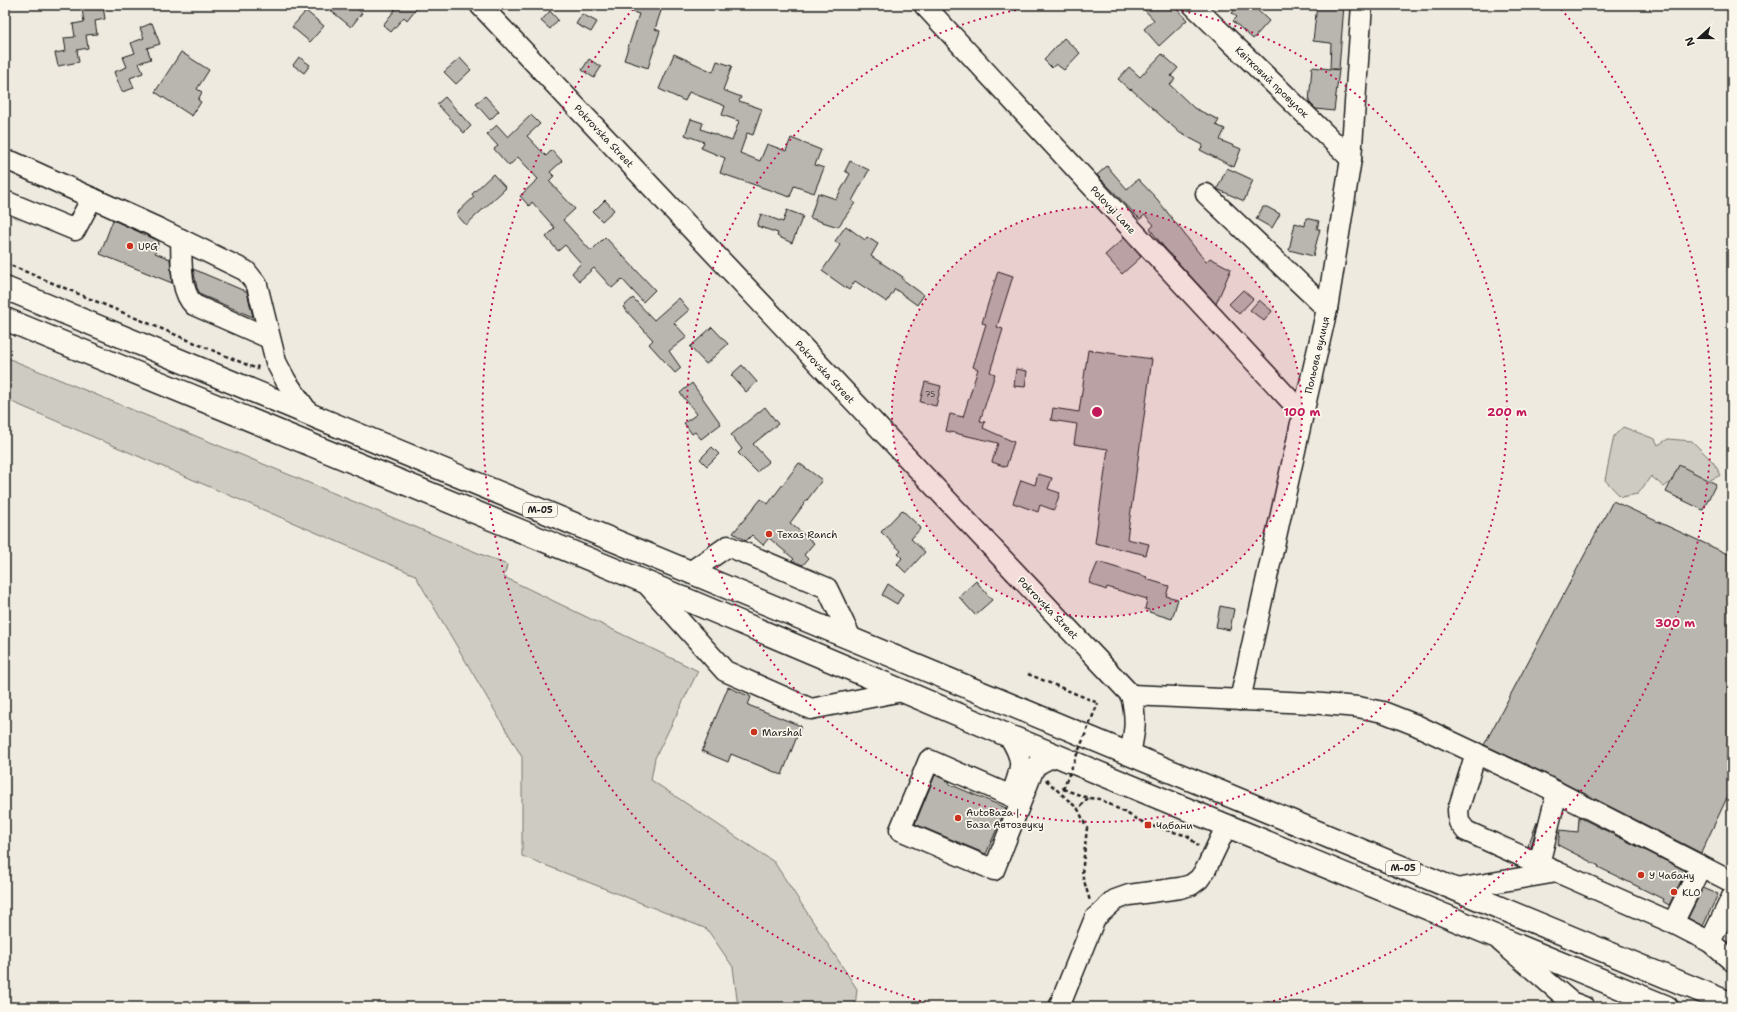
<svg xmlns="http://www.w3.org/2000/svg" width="1737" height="1012" font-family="'Shantell Sans',sans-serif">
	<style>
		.green { fill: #ceccc2; stroke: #75746f }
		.building { fill: #b9b6af; stroke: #1c1c1c }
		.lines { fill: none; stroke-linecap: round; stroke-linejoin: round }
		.minor-casing { stroke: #1c1c1c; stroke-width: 23 }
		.highway-casing { stroke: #1c1c1c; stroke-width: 25 }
		.path { stroke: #1c1c1c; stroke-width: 2.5; stroke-dasharray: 4 3; stroke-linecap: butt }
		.minor { stroke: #fbf7ec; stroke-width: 20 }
		.highway { stroke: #fbf7ec; stroke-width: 22 }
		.path-bridge { stroke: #1c1c1c; stroke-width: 2.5; stroke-dasharray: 4 3; stroke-linecap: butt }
		.ring { fill: none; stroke: #c2185b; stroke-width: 2; stroke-dasharray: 2 4 }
		.poi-dot { fill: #c8321e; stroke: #fbf7ec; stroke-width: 1.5 }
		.labels { text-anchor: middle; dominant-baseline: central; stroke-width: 3.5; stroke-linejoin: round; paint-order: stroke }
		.number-label { font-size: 8px; fill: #434241 }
		.shield { fill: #fbf7ec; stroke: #5f5e5a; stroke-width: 1 }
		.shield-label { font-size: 9px; font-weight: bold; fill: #1c1c1c }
		.street-label { font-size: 10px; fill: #1c1c1c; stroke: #fbf7ec }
		.poi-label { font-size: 10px; fill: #1c1c1c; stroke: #fbf7ec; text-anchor: start }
		.centre { fill: #c2185b; stroke: #fbf7ec; stroke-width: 2 }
		.ring-label { font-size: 12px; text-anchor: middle; font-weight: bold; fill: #c2185b; stroke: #fbf7ec; stroke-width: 3.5; stroke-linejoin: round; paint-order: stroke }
	</style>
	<rect width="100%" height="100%" fill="#eeeadf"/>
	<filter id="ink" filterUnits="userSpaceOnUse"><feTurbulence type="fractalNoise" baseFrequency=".025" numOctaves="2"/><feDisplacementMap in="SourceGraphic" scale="8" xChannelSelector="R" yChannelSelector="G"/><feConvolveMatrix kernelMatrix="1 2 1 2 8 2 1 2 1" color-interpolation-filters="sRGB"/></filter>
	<g filter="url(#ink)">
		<g class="green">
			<polygon points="5,357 507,565 504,577 698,671 655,758 651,780 774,862 857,989 855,1007 738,1007 733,967 707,929 522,856 522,757 415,575 5,399"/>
			<polygon points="1623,427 1655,439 1658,445 1668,439 1692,441 1713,462 1721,475 1701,484 1677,477 1664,487 1651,476 1638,494 1621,497 1605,480 1614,436"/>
		</g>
		<g class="building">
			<polygon points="324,5 353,5 362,13 351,27"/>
			<polygon points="390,5 419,5 407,20 404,17 391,32 383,25 395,10"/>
			<polygon points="617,5 663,5 655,29 660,31 648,68 624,60 639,14 617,7"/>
			<polygon points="1140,5 1173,5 1187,20 1159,46 1144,29 1154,20"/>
			<polygon points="1239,5 1252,5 1269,21 1253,39 1233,21 1237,17 1232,13"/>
			<polygon points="1317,5 1344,5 1339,69 1330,69 1331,43 1313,41"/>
			<polygon points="103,6 105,19 95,21 97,34 86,35 88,48 77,50 79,62 58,66 55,53 66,51 64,38 75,37 73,24 84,22 82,9"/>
			<polygon points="306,11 324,26 310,42 292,27"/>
			<polygon points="550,11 558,20 550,29 541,21"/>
			<polygon points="582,14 597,22 591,32 576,24"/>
			<polygon points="152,23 160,44 147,48 151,59 139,63 143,73 130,78 134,88 122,92 114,72 127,67 123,57 135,53 131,43 144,38 140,28"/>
			<polygon points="1064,38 1080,53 1064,70 1056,64 1052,68 1044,60"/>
			<polygon points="181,52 209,70 197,89 202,92 198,100 201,102 192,116 155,92"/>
			<polygon points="674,54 713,72 717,61 732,66 723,90 741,97 739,101 762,109 753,135 747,133 740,153 760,161 767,144 786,151 791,138 821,150 815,165 824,168 814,193 794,186 790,197 720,173 725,158 701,148 704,142 685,135 691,119 703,123 701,129 732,141 739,121 722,115 725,106 689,92 685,101 659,89"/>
			<polygon points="1162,54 1178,68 1171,76 1175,79 1170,85 1194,108 1219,120 1216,125 1225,129 1220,140 1241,149 1234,167 1200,150 1203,145 1180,133 1131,89 1130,90 1118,79 1129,67 1140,77"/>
			<polygon points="299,57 310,65 304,73 293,65"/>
			<polygon points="460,58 471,70 456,84 444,72"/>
			<polygon points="589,59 601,67 594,78 582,70"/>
			<polygon points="1312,67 1339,70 1334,111 1316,109 1309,102"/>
			<polygon points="485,96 499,111 490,120 476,104"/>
			<polygon points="445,97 471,126 464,133 437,104"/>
			<polygon points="531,115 540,124 527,136 546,156 552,150 562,161 550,172 554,176 549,181 575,209 563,220 591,251 605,237 655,290 643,302 622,279 612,288 594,268 579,281 572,273 581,263 565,245 558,251 546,237 555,228 532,202 529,206 520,196 538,179 518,157 509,166 494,149 498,146 487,134 497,125 508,137"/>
			<polygon points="850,161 869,170 852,201 855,203 838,227 810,218 818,193 836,199 850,174 845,171"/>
			<polygon points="1107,166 1127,189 1138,179 1157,199 1206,262 1210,258 1231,269 1216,304 1163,246 1150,229 1154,225 1145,215 1140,219 1097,175"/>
			<polygon points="1227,168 1253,180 1244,201 1217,189"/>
			<polygon points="493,174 506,188 466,225 456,214 474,197 472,194"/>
			<polygon points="605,200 614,210 602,221 593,212"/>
			<polygon points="1263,207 1267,207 1280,214 1272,228 1256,219"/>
			<polygon points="787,210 803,216 792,243 777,236 778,233 757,226 761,214 783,222"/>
			<polygon points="1306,218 1319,221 1317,229 1320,229 1313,256 1289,250 1295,223 1305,226"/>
			<polygon points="113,220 159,241 155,253 170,259 172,283 100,254"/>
			<polygon points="846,226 865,240 867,237 878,244 871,256 903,277 902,279 924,295 917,305 895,289 887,302 855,281 849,290 822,271 840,245 835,241"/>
			<polygon points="1124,238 1141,257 1122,274 1105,255"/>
			<polygon points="193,269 247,292 253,317 201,295 197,288"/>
			<polygon points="998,271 1013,276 997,327 1003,329 990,372 995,374 980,421 985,422 983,428 1014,442 1006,467 992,462 998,443 946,431 950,414 963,417 978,369 973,367 986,324 982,323"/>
			<polygon points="1243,290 1253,299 1239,314 1229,304"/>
			<polygon points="633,298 654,320 679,298 689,310 674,323 687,337 669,351 681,368 675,373 649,344 653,340 623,307"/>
			<polygon points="1259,300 1272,311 1264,321 1250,310"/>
			<polygon points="712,327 728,344 706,364 690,347"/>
			<polygon points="1088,350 1152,359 1127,539 1149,544 1146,555 1095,543 1108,449 1074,444 1077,424 1051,420 1053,408 1079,412"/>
			<polygon points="742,365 757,382 746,392 731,375"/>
			<polygon points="1016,369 1027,371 1025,387 1014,386"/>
			<polygon points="925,382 941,386 936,406 920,402"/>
			<polygon points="692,383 721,424 701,439 695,432 692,434 684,423 697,414 680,393"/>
			<polygon points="765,407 778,424 753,444 769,461 757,472 738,453 742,449 731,435"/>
			<polygon points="712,447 719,454 707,466 700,459"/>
			<polygon points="799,463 822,480 790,523 814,543 804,555 808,559 803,565 792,561 794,559 769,538 763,545 752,535 746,541 733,533 761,499 768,504"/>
			<polygon points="1679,465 1716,484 1703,510 1666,492"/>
			<polygon points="1038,474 1052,478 1048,489 1060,493 1054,510 1040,505 1038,512 1013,503 1021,480 1035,485"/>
			<polygon points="1613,501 1732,556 1732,787 1701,853 1544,773 1484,745"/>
			<polygon points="902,510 921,528 911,539 925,552 906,573 897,564 902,558 898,554 901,551 881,532"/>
			<polygon points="1098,562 1147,577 1146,579 1169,586 1166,596 1178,599 1172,619 1149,612 1149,610 1145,609 1147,599 1107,587 1106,590 1089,583"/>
			<polygon points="976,581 992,600 975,615 959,597"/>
			<polygon points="888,584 903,594 897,604 882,595"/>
			<polygon points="1220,606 1234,609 1230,630 1216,627"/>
			<polygon points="728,687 751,697 748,705 801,726 782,775 731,754 728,762 702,751"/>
			<polygon points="935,775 950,782 949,784 1006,808 986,854 915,824"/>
			<polygon points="1579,817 1686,871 1669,905 1662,901 1663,899 1598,867 1599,866 1558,845 1560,830 1578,832"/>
			<polygon points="1537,822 1538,822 1531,848 1528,846"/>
			<polygon points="1703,888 1718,894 1703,926 1688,918"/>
		</g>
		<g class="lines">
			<defs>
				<g id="minor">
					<path d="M480,5l651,690c6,25 4,35 -1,59"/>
					<polyline points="924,5 1303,414"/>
					<polyline points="1193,5 1351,159"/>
					<polyline points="5,162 13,162 160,229 246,271 257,285 276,362 286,381 310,415"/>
					<polyline points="1206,194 1327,309"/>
					<polyline points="5,201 75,230 92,198"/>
					<path d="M181,239c1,20 -2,52 13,66l75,33"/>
					<polyline points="690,572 728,546 827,588 851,638"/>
					<polyline points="645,582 725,671 811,709 902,691"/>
					<polyline points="1131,695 1311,703 1358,707 1383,712 1416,725 1539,783 1732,882"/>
					<polyline points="1240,700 1303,414 1327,309 1351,159 1362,5"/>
					<path d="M1009,736c17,27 12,32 2,60l-82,-36 -29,70 94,40 40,-102c7,-7 15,-10 25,-12"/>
					<polyline points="1476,753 1458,810 1459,822 1466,831 1557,872"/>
					<polyline points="1539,864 1557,792"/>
					<polyline points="1456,889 1557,872 1673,923 1710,942 1732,961"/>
					<polyline points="1673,923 1701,866"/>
					<polyline points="1501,942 1571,1002 1584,1007"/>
					<polyline points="1710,942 1732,897"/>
					<polyline points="1059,1007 1095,918 1115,900 1129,895 1180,888 1191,885 1199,879 1206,869 1227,825"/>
				</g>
				<g id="highway">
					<polyline points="5,288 1732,1004"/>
					<polyline points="5,319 645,582 1009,736 1667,1007"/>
				</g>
			</defs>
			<use href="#minor" class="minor-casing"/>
			<use href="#highway" class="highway-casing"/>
			<g class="path">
				<polyline points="5,263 257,369 258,363"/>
				<polyline points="1028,674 1098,703"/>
				<polyline points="1046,780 1078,809"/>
				<polyline points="1063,789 1088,798 1100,799 1148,825 1188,836 1198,846"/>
				<polyline points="1088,798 1078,809 1087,828 1082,874 1090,901"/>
			</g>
			<use href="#minor" class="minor"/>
			<use href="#highway" class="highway"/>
			<polyline class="path-bridge" points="1063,789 1098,703"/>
		</g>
	</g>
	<circle cx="1097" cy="412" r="205" fill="#c2185b" fill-opacity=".12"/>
	<g class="ring">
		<circle cx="1097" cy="412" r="205"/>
		<path d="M1147 5A410 410 0 1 1 1047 5"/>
		<path d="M938 1006A615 615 0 0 1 633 9M1561 9A615 615 0 0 1 1256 1006"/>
	</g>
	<g class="poi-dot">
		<circle cx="130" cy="246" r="4"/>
		<circle cx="769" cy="534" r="4"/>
		<circle cx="754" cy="732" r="4"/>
		<circle cx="958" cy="818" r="4"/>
		<rect x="1144" y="821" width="8" height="8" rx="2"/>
		<circle cx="1641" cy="875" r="4"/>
		<circle cx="1674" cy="892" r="4"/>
	</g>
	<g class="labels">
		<g class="number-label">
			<text x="930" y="394">75</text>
		</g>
		<g class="shield">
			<rect x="523" y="503" width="34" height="14" rx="3"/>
			<rect x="1386" y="861" width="34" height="14" rx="3"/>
		</g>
		<g class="shield-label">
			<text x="540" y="510">М-05</text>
			<text x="1403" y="868">М-05</text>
		</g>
		<g class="street-label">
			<text transform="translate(1272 82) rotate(44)">Квітковий провулок</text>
			<text transform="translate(604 136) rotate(47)">Pokrovska Street</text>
			<text transform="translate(1113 210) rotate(47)">Polovyi Lane</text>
			<text transform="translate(1317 355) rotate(-77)">Польова вулиця</text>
			<text transform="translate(825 372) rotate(47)">Pokrovska Street</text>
			<text transform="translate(1048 608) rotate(46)">Pokrovska Street</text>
		</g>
		<g class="poi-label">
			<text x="138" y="246">UPG</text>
			<text x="777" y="534">Texas Ranch</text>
			<text x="762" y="732">Marshal</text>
			<text x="966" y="812">AutoBaza |<tspan x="966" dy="12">База Автозвуку</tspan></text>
			<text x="1156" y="825">Чабани</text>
			<text x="1649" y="875">У Чабану</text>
			<text x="1682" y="892">KLO</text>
		</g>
	</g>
	<circle cx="1097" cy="412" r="6" class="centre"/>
	<g class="ring-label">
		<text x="1302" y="416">100 m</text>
		<text x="1507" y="416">200 m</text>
		<text x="1675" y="627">300 m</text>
	</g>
	<rect width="1737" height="1012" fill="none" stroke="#fbf7ec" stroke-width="20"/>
	<rect x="10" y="10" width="1717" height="992" fill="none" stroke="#1c1c1c" stroke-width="1.5" filter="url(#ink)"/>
	<g transform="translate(1699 38) rotate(249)" stroke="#fbf7ec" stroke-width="3" paint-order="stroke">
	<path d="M0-3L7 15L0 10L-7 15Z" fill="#1c1c1c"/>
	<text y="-6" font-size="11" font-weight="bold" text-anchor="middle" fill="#1c1c1c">N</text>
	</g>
</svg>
